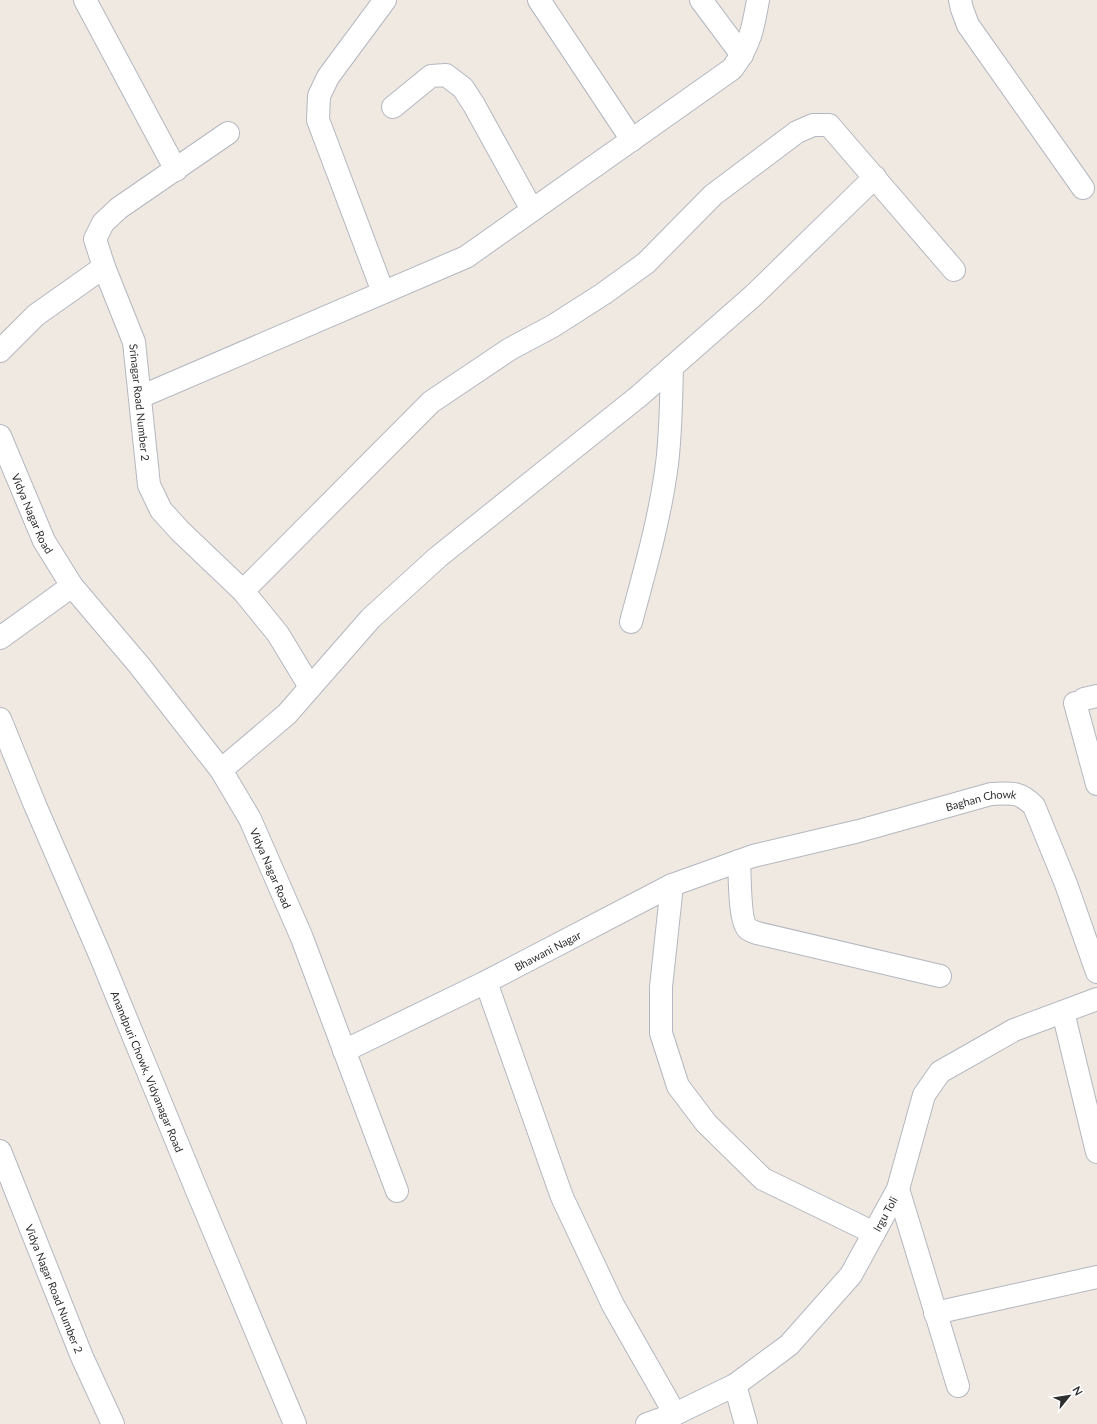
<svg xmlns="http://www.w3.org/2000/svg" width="1097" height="1424" font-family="Lato,sans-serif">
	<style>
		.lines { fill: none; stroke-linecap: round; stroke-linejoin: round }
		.street-casing { stroke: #b4b7c1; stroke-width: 24 }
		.street { stroke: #fff; stroke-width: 22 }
		.labels { text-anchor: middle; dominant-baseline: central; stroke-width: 4; stroke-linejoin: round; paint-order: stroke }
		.street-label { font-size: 11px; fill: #2e2e2e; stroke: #fff }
	</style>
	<rect width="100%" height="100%" fill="#efe9e1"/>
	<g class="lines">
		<defs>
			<g id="street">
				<polyline points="85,0 176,170"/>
				<polyline points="539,0 632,140"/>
				<polyline points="701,0 742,55"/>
				<polyline points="960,0 962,9 968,25 1083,188"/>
				<polyline points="393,107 431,76 446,75 463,88 474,105 532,210"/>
				<path id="s1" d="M228,133l-109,75 -16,15 -8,16 9,28 30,75 15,143 12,25 19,21 63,60 35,43 32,53"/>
				<polyline points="383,292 318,120 319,96 328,77 385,0"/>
				<polyline points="0,351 36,315 104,267"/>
				<path d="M140,397l326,-140 266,-188c18,-24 21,-40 26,-69"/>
				<path id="s2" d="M0,436l44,105 28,45 67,79 82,105 29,49 52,119 95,253"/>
				<polyline points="243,591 431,402 510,349 553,326 603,294 646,263 713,195 797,132 813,125 829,125 954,270"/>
				<path d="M631,622c14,-52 29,-104 36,-158 4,-32 4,-65 5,-97"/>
				<polyline points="0,638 72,586"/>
				<polyline points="1084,699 1097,696"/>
				<polyline points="1075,703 1097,784"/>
				<path id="s3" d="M0,719l35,86 65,150 97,236 98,233"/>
				<polyline points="221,770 287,714 371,618 438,557 639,396 754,295 875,177"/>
				<path d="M739,861c1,13 0,60 9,68 3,2 6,3 9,4l183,43"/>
				<polyline points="672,885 661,987 661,1033 678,1086 706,1123 763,1179 874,1233"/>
				<polyline points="486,982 562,1197 613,1305 675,1414"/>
				<polyline points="1063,1012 1097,1152"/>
				<path id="s4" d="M344,1051l142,-69 186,-97 81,-29 106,-25 132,-37c20,-1 28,-3 43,12l32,78 31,88"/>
				<path id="s5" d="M0,1151l82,206 31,67"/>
				<polyline points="898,1189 958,1386"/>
				<polyline points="935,1313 1097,1277"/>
				<polyline points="735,1385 746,1424"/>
				<path id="s6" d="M647,1424l28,-10 60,-29 54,-40 62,-70 47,-86 26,-94 16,-23 74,-42 83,-31"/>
			</g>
		</defs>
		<use href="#street" class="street-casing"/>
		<use href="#street" class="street"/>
	</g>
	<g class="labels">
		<g class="street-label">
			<text stroke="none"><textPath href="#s1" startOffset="343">Srinagar Road Number 2</textPath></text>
			<text stroke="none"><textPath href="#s2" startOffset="84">Vidya Nagar Road</textPath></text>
			<text stroke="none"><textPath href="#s4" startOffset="689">Baghan Chowk</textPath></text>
			<text stroke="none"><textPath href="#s2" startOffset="514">Vidya Nagar Road</textPath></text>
			<text stroke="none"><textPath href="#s4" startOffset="227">Bhawani Nagar</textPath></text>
			<text stroke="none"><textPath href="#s3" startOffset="382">Anandpuri Chowk, Vidyanagar Road</textPath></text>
			<text stroke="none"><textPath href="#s6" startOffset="327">Irgu Toli</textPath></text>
			<text stroke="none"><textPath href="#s5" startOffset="148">Vidya Nagar Road Number 2</textPath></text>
		</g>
	</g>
	<g transform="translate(1069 1396) rotate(60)" stroke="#ffffff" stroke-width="3" paint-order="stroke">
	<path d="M0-3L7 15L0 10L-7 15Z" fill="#2e2e2e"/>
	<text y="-6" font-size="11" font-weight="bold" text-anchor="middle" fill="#2e2e2e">N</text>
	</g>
</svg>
